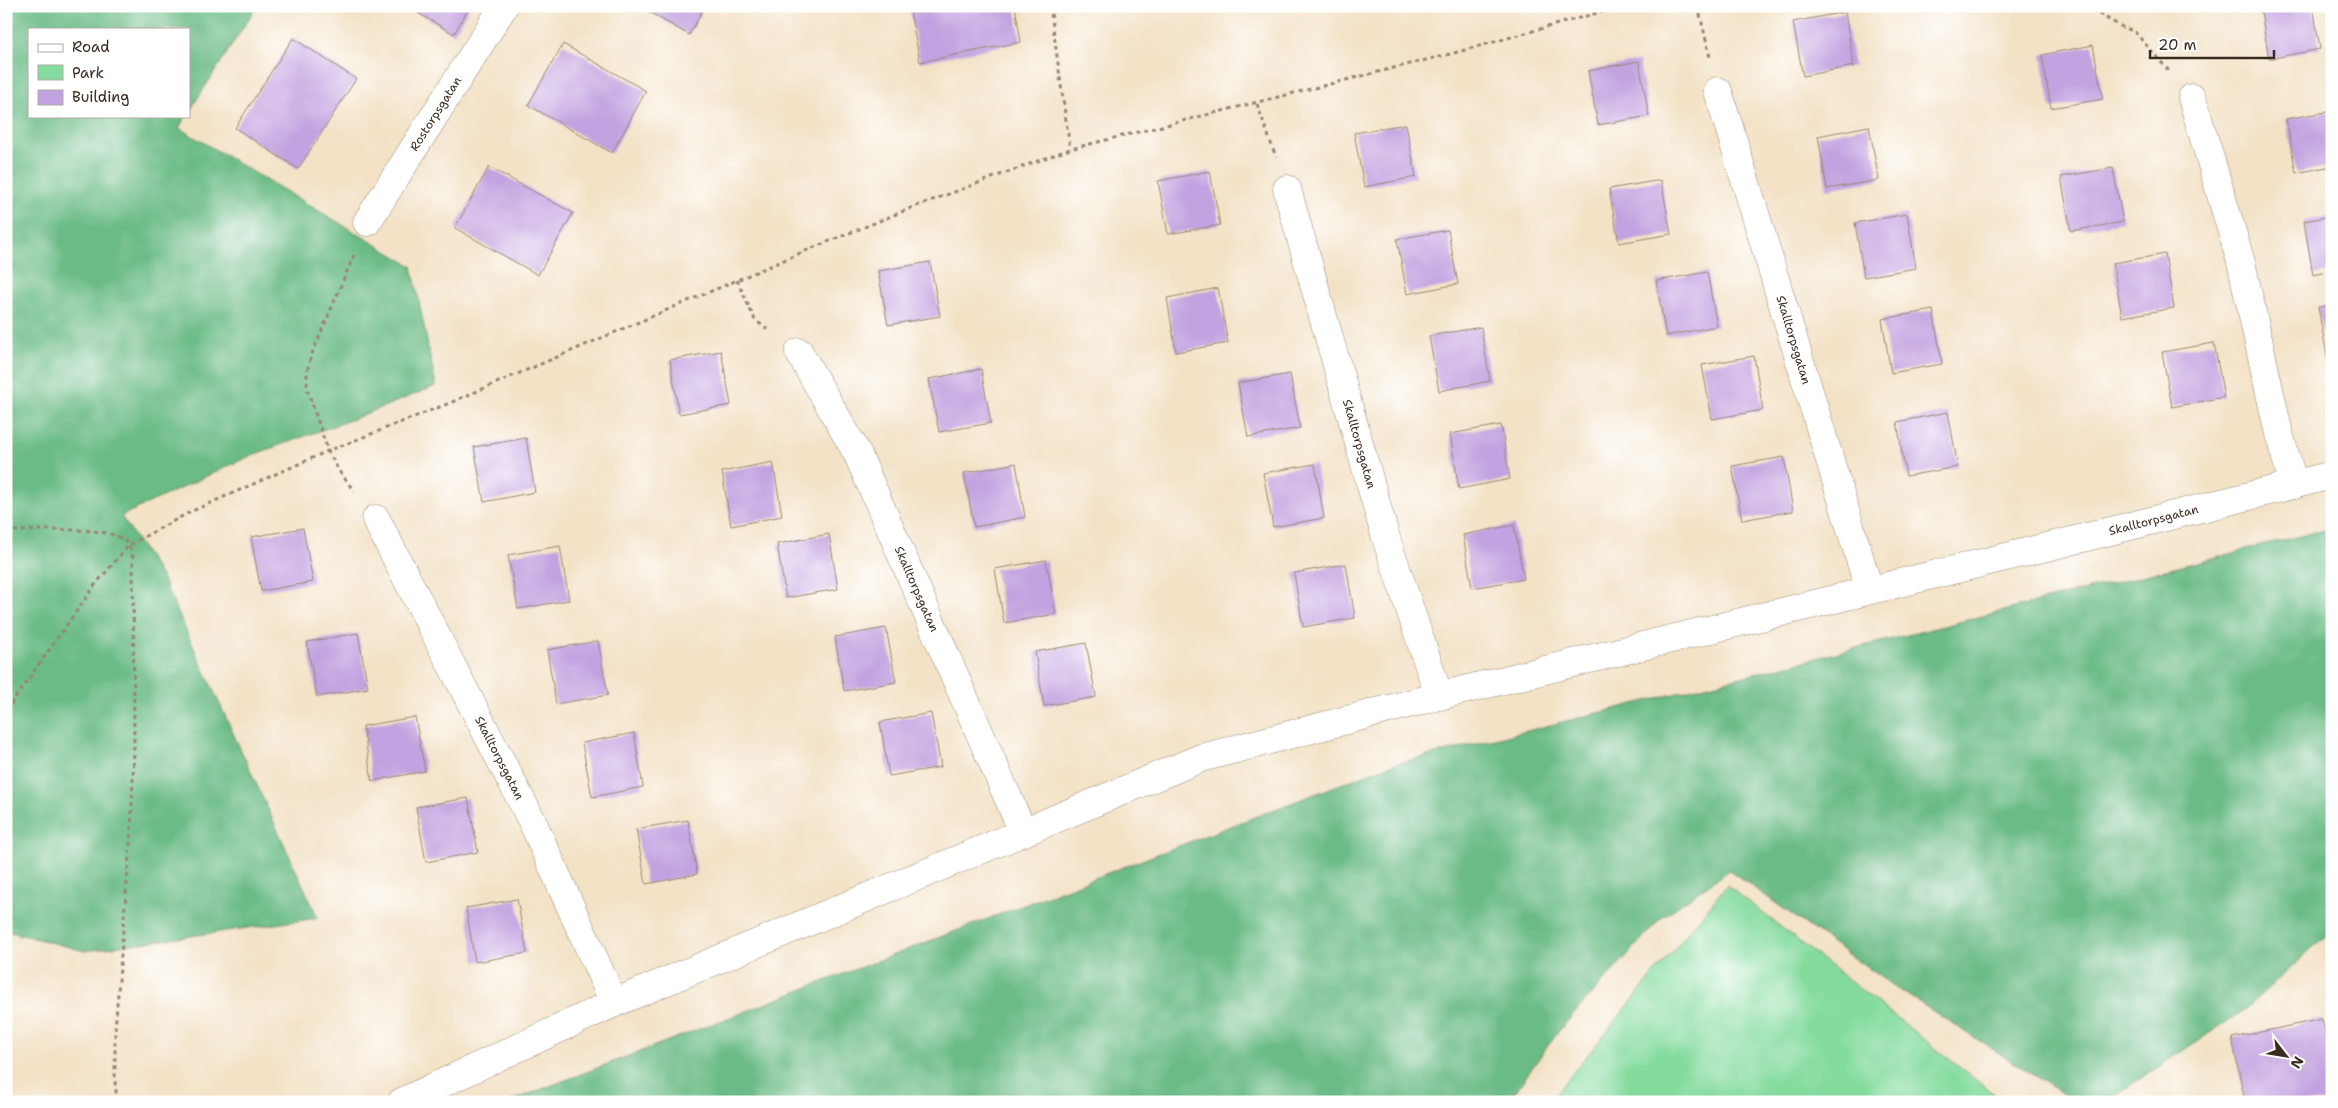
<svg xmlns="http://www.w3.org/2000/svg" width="2338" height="1108" font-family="'Shantell Sans',sans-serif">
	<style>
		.green { fill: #84db9e; stroke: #60825e }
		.forest { fill: #6bbb85; stroke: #537252 }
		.building { fill: #c2a2e0 }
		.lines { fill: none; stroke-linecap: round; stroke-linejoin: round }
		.minor-casing { stroke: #978672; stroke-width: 29 }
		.path { stroke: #978672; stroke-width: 3; stroke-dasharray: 4 4; stroke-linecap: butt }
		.minor { stroke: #fff; stroke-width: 28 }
		.labels { text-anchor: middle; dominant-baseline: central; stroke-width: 4.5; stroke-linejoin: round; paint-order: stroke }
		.street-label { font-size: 12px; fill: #3b2a1e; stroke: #fff }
	</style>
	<rect width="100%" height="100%" fill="#fff"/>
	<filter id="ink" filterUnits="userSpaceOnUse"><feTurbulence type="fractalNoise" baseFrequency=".02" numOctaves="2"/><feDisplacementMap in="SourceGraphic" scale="10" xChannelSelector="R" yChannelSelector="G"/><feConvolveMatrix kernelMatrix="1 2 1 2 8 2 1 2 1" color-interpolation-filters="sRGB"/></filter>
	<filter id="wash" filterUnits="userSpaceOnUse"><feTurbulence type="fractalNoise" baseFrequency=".0096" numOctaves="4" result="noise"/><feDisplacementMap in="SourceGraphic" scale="20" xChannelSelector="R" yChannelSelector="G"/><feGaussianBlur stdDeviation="1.12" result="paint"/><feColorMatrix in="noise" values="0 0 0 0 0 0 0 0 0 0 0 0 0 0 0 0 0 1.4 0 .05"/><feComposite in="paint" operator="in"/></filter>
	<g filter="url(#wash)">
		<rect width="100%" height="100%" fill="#f3e2c6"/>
		<polygon class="green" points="1727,885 2004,1102 1549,1102"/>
		<g class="forest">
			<polygon points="6,6 257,6 189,112 189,29 29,29 29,116 186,116 179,128 412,266 436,386 353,419 252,455 121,516 161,576 318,918 85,951 6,931"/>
			<polygon points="2332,528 2332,930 2243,1011 2105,1102 2076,1102 1890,984 1729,870 1660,919 1556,1034 1508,1102 508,1102 1388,766"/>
		</g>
		<g id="blocks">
			<g class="building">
				<polygon points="406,6 470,6 454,34"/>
				<polygon points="639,6 705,6 689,35"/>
				<polygon points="909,6 1015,6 1021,42 920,62"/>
				<polygon points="2260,6 2313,6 2320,49 2269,59"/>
				<polygon points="1845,12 1854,66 1803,76 1793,22"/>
				<polygon points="293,38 356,79 298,169 235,128"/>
				<polygon points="563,44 646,91 612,153 528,105"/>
				<polygon points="2093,45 2103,99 2051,108 2042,55"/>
				<polygon points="1639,61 1649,116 1598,125 1588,71"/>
				<polygon points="2332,111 2332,166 2296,173 2286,119"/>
				<polygon points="1406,124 1416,177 1364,187 1354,133"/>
				<polygon points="1869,126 1879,180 1827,189 1818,136"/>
				<polygon points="489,167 573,213 538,275 455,228"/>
				<polygon points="2113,168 2123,222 2071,231 2061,177"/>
				<polygon points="1210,171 1220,225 1168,234 1158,181"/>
				<polygon points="1661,180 1671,234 1619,243 1609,189"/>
				<polygon points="1907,214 1916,268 1864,277 1855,223"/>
				<polygon points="2332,216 2332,271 2313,275 2304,221"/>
				<polygon points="1448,230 1458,284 1407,294 1397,239"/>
				<polygon points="2165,254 2174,308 2122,317 2113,263"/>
				<polygon points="930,262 940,316 888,325 878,271"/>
				<polygon points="1707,272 1717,326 1666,336 1656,281"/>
				<polygon points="1218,288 1228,343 1176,352 1167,298"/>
				<polygon points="2332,305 2332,360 2328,361 2318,307"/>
				<polygon points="1933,310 1942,364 1891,373 1882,319"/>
				<polygon points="1481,327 1490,381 1439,391 1429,336"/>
				<polygon points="2214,343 2224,397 2172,407 2162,352"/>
				<polygon points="721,351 731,405 679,414 670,360"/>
				<polygon points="1754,356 1763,410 1712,419 1702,365"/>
				<polygon points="981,369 991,423 939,432 929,379"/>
				<polygon points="1290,374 1300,428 1248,437 1238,383"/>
				<polygon points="1948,412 1958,467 1906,476 1897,422"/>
				<polygon points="1501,425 1510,479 1459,489 1450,434"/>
				<polygon points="526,438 535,492 484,502 474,447"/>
				<polygon points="1784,457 1793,511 1742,520 1732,466"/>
				<polygon points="773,462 782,516 731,526 722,472"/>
				<polygon points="1016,463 1025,517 974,527 964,473"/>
				<polygon points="1315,464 1324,518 1273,527 1263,473"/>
				<polygon points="1514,525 1524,579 1472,588 1463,535"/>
				<polygon points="303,528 313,582 261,591 251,537"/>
				<polygon points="829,534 838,589 786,598 777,544"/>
				<polygon points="560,546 569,600 518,609 508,555"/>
				<polygon points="1046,560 1056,614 1004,623 995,569"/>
				<polygon points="1346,564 1355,618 1303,627 1294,573"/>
				<polygon points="886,628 896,682 844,691 835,637"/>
				<polygon points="358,633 368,688 317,697 307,642"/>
				<polygon points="598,641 608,695 556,704 547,650"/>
				<polygon points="1086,643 1096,697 1044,706 1035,652"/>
				<polygon points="931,713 941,767 889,776 880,722"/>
				<polygon points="415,717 425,771 372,781 363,726"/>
				<polygon points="634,733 643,787 592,797 582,743"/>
				<polygon points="468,798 478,852 426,862 416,807"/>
				<polygon points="688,820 697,874 646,884 636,829"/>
				<polygon points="517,899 527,953 475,962 466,908"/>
				<polygon points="2322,1019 2327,1041 2332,1039 2332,1102 2245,1102 2232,1038"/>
			</g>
		</g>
	</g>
	<g filter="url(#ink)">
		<use href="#blocks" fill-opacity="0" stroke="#978672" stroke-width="1"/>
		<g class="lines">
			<defs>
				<g id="minor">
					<path id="s1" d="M1718,91l151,498"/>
					<polyline points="2192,98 2241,262 2279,434 2294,485"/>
					<path id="s2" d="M1287,189l98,346 54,161"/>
					<path id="s3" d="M367,222l137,-216"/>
					<path id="s4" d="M799,352l58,101 166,379"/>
					<path id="s5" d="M376,519l156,302 82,182"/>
					<path id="s6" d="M402,1102l212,-99 587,-245 238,-62 636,-156 257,-65"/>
				</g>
			</defs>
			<use href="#minor" class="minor-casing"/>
			<g class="path">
				<polyline points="1050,6 1070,149"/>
				<polyline points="1698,6 1710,57"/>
				<polyline points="2085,6 2122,27 2134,31 2169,71"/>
				<polyline points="1257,104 1276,157"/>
				<polyline points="354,255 311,356 307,372 307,389 328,451 339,471 354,491"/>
				<polyline points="737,280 755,320 771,332"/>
				<path d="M6,531c26,0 96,-6 116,8 7,5 9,10 11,19l1,193 -3,80 -16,199v51l2,21"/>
				<polyline points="6,711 95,585 129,545 190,512 328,451 452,402 805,251 911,208 1070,149 1458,52 1622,6"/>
			</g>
			<use href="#minor" class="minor"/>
		</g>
	</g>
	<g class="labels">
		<g class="street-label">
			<text stroke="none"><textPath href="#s3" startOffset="128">Rostorpsgatan</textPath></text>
			<text stroke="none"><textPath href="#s1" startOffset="260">Skalltorpsgatan</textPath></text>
			<text stroke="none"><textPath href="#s2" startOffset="265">Skalltorpsgatan</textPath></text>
			<text stroke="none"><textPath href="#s6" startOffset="1852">Skalltorpsgatan</textPath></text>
			<text stroke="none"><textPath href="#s4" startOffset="265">Skalltorpsgatan</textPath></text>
			<text stroke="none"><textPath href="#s5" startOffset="269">Skalltorpsgatan</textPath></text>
		</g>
	</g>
	<rect width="2338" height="1108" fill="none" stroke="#fff" stroke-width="25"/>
	<rect x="28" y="28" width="162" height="90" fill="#ffffff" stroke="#b1aaa5"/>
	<rect x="38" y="44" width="25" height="8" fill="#ffffff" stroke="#b1aaa5"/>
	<text x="72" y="52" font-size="15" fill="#3b2a1e">Road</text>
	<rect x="38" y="65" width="25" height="15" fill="#84db9e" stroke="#b1aaa5"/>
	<text x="72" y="78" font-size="15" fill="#3b2a1e">Park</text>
	<rect x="38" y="90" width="25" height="15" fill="#c2a2e0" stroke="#b1aaa5"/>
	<text x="72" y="102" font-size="15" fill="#3b2a1e">Building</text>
	<g transform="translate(2286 1056) rotate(121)" stroke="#ffffff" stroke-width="4" paint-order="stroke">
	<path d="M0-4L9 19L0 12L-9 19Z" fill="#3b2a1e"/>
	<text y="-8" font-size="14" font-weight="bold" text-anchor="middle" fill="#3b2a1e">N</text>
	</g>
	<path d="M2150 50v8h124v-8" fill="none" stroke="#3b2a1e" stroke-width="2.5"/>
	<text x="2158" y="50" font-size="15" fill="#3b2a1e" stroke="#ffffff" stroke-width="4" paint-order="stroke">20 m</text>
</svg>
